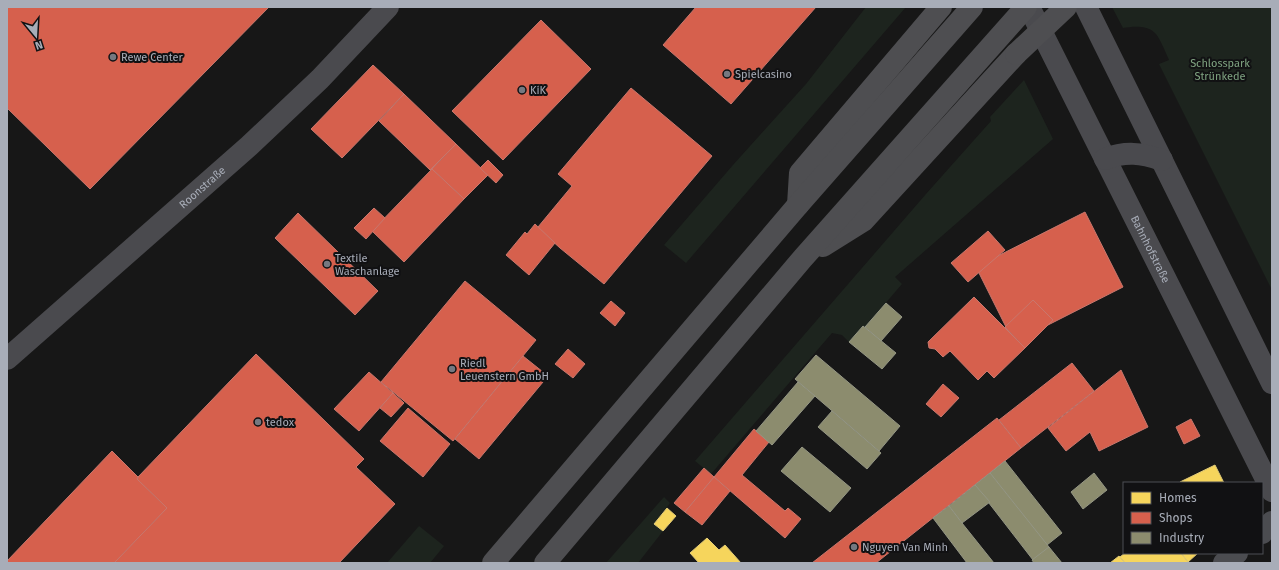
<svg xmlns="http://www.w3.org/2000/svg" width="1279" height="570" font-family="'Fira Sans',sans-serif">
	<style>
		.green { fill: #1d241e }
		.homes { fill: #f6d55c; stroke: #dfc978 }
		.shops { fill: #d6604d; stroke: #c8776d }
		.industry { fill: #8c8c6e; stroke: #949684 }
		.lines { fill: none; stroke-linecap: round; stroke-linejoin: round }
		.street { stroke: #4b4c50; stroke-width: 22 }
		.secondary { stroke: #4a4a4e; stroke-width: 22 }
		.highway { stroke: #4e4e51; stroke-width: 22 }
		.highway-bridge { stroke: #4e4e51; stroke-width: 22 }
		.poi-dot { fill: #757880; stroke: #111113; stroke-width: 1.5 }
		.labels { text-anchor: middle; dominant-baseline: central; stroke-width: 4; stroke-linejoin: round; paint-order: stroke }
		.poi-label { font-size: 11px; fill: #a8adb8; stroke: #111113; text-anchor: start }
		.park-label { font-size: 11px; fill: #7fa381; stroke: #111113 }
		.street-label { font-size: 11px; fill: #a8adb8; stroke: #111113 }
	</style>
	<rect width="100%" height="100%" fill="#171717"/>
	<g class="green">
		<polygon points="866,7 906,7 686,263 664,245 733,165 806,84"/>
		<path d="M1112,7h160v283l-113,-226 10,-4c-3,-7 -9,-21 -13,-26 -7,-9 -23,-8 -33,-6z"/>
		<polygon points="1024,80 1053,139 895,277 902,284 865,327 863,326 849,342 842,335 832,333 711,474 695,461 926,194 991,121 990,117"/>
		<polygon points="664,497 670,503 655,523 663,531 638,563 606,563"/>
		<polygon points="419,526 444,546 430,563 387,563"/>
	</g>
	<g class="homes">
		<polygon points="1215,465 1224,483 1181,483 1180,482"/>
		<polygon points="667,508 676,516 663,531 654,524"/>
		<polygon points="707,538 719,550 725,545 741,563 699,563 690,553"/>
		<polygon points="1125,553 1181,553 1188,562 1186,563 1125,563 1120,557"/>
		<polygon points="1181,553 1198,553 1188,562"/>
		<polygon points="1119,556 1125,563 1110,563"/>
	</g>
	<g class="shops">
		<polygon points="7,7 269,7 90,189 7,108"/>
		<polygon points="696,7 816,7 731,104 663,45"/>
		<polygon points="541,20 591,69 503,160 452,111"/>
		<polygon points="373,65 404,94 342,158 311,129"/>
		<polygon points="631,88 712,156 604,284 560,248 539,229 538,227 572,186 558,174"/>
		<polygon points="404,94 456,144 430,170 379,121"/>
		<polygon points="456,144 488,175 464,199 432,169"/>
		<polygon points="488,160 503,175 496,183 480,168"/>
		<polygon points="432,169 464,199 404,262 372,231"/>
		<polygon points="374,208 385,218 366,239 354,228"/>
		<polygon points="1085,212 1123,287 1048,325 1041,309 1006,327 976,267"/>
		<polygon points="298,213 378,291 355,315 275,238"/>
		<polygon points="535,224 555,243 529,275 506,255 525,232 527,234"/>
		<polygon points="988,231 1005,250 968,282 951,263"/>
		<polygon points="465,281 536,340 453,441 381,382"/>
		<polygon points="974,297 1025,348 994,378 987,371 978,380 950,351 943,357 935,349 929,348 928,342"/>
		<polygon points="1033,300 1053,320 1025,348 1005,327"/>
		<polygon points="611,301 625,313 615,326 600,313"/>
		<polygon points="568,349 585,364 573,378 555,364"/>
		<polygon points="256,354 364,459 356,467 395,504 339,563 114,563 167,508 137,479 138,477"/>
		<polygon points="523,356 548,376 479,459 455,439"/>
		<polygon points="1072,363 1094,391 1021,448 999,420"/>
		<polygon points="1121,370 1148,427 1099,451 1090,432 1066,451 1048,428"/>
		<polygon points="369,372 393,393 359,431 334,409"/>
		<polygon points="943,384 959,398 941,417 926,404"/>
		<polygon points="393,393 404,403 391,417 380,408"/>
		<polygon points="408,408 450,444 423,477 380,441"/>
		<polygon points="997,418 1021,448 876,563 812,563"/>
		<polygon points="1191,419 1200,436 1184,444 1176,427"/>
		<polygon points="754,429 769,442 742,475 785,511 788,508 801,519 785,538 714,477"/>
		<polygon points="112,451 138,477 137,479 167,508 114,563 7,563 7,561"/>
		<polygon points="704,468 714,477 685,512 674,503"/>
		<polygon points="714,477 730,491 702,525 685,512"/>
	</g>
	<g class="industry">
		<polygon points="886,303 902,317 881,341 865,327"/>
		<polygon points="863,326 896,353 882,369 849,342"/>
		<polygon points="816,355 900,426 879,451 795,379"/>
		<polygon points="798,382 815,396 772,445 756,431"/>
		<polygon points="832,411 881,453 867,469 818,427"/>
		<polygon points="802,447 851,488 830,512 781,471"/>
		<polygon points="1005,461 1062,533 1047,545 990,473"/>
		<polygon points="990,473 1049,547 1033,560 975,485"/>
		<polygon points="1094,473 1107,490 1083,509 1071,492"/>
		<polygon points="975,485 990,502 962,523 949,506"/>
		<polygon points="949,506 962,523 994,563 967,563 933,518"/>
		<polygon points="1049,547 1062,563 1034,563 1032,560"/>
	</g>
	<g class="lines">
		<g class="street">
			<polyline points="1262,533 1272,522"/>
			<polyline points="1224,563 1237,553"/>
		</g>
		<g class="secondary">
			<path id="s1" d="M1029,7l243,484"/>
			<polyline points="1086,7 1272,383"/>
			<path d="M1105,159c21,-8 36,-6 57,1"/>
			<path id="s2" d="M7,359l242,-213 71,-67 68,-72"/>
		</g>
		<g class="highway">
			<polyline points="798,205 800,173 941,7"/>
			<polyline points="823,246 863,221 1016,54"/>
			<polyline points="493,563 798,205 972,7"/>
			<polyline points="545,563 803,258 1026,7"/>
		</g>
		<polyline class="highway-bridge" points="1016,54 1066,7"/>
	</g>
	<g class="poi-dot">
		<circle cx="113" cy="57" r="4"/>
		<circle cx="727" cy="74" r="4"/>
		<circle cx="522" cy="90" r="4"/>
		<circle cx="327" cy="264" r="4"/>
		<circle cx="452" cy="369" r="4"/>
		<circle cx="258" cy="422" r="4"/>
		<circle cx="854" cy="547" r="4"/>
	</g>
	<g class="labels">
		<g class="poi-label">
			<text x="121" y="57">Rewe Center</text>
			<text x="735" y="74">Spielcasino</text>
			<text x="530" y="90">KiK</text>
			<text x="335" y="258">Textile<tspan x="335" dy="13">Waschanlage</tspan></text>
			<text x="460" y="363">Riedl<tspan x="460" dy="13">Leuenstern GmbH</tspan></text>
			<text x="266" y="422">tedox</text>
			<text x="862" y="547">Nguyen Van Minh</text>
		</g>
		<g class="park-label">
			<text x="1220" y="63">Schlosspark<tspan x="1220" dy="13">Strünkede</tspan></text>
		</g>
		<g class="street-label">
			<text stroke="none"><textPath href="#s2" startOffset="260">Roonstraße</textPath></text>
			<text stroke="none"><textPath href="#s1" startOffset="271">Bahnhofstraße</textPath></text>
		</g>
	</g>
	<rect width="1279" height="570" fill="none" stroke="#a8adb8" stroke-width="16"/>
	<rect x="1123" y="482" width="140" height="72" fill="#111113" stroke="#4d4f55"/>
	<rect x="1131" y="492" width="20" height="12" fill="#f6d55c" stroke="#4d4f55"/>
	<text x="1159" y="502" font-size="12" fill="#a8adb8">Homes</text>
	<rect x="1131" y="512" width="20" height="12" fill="#d6604d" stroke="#4d4f55"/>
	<text x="1159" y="522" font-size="12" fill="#a8adb8">Shops</text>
	<rect x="1131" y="532" width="20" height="12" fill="#8c8c6e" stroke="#4d4f55"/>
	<text x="1159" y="542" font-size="12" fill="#a8adb8">Industry</text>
	<g transform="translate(36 36) rotate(162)" stroke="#111113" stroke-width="3" paint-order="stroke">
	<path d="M0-3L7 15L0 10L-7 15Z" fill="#a8adb8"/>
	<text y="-6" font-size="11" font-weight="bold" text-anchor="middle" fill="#a8adb8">N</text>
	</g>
</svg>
